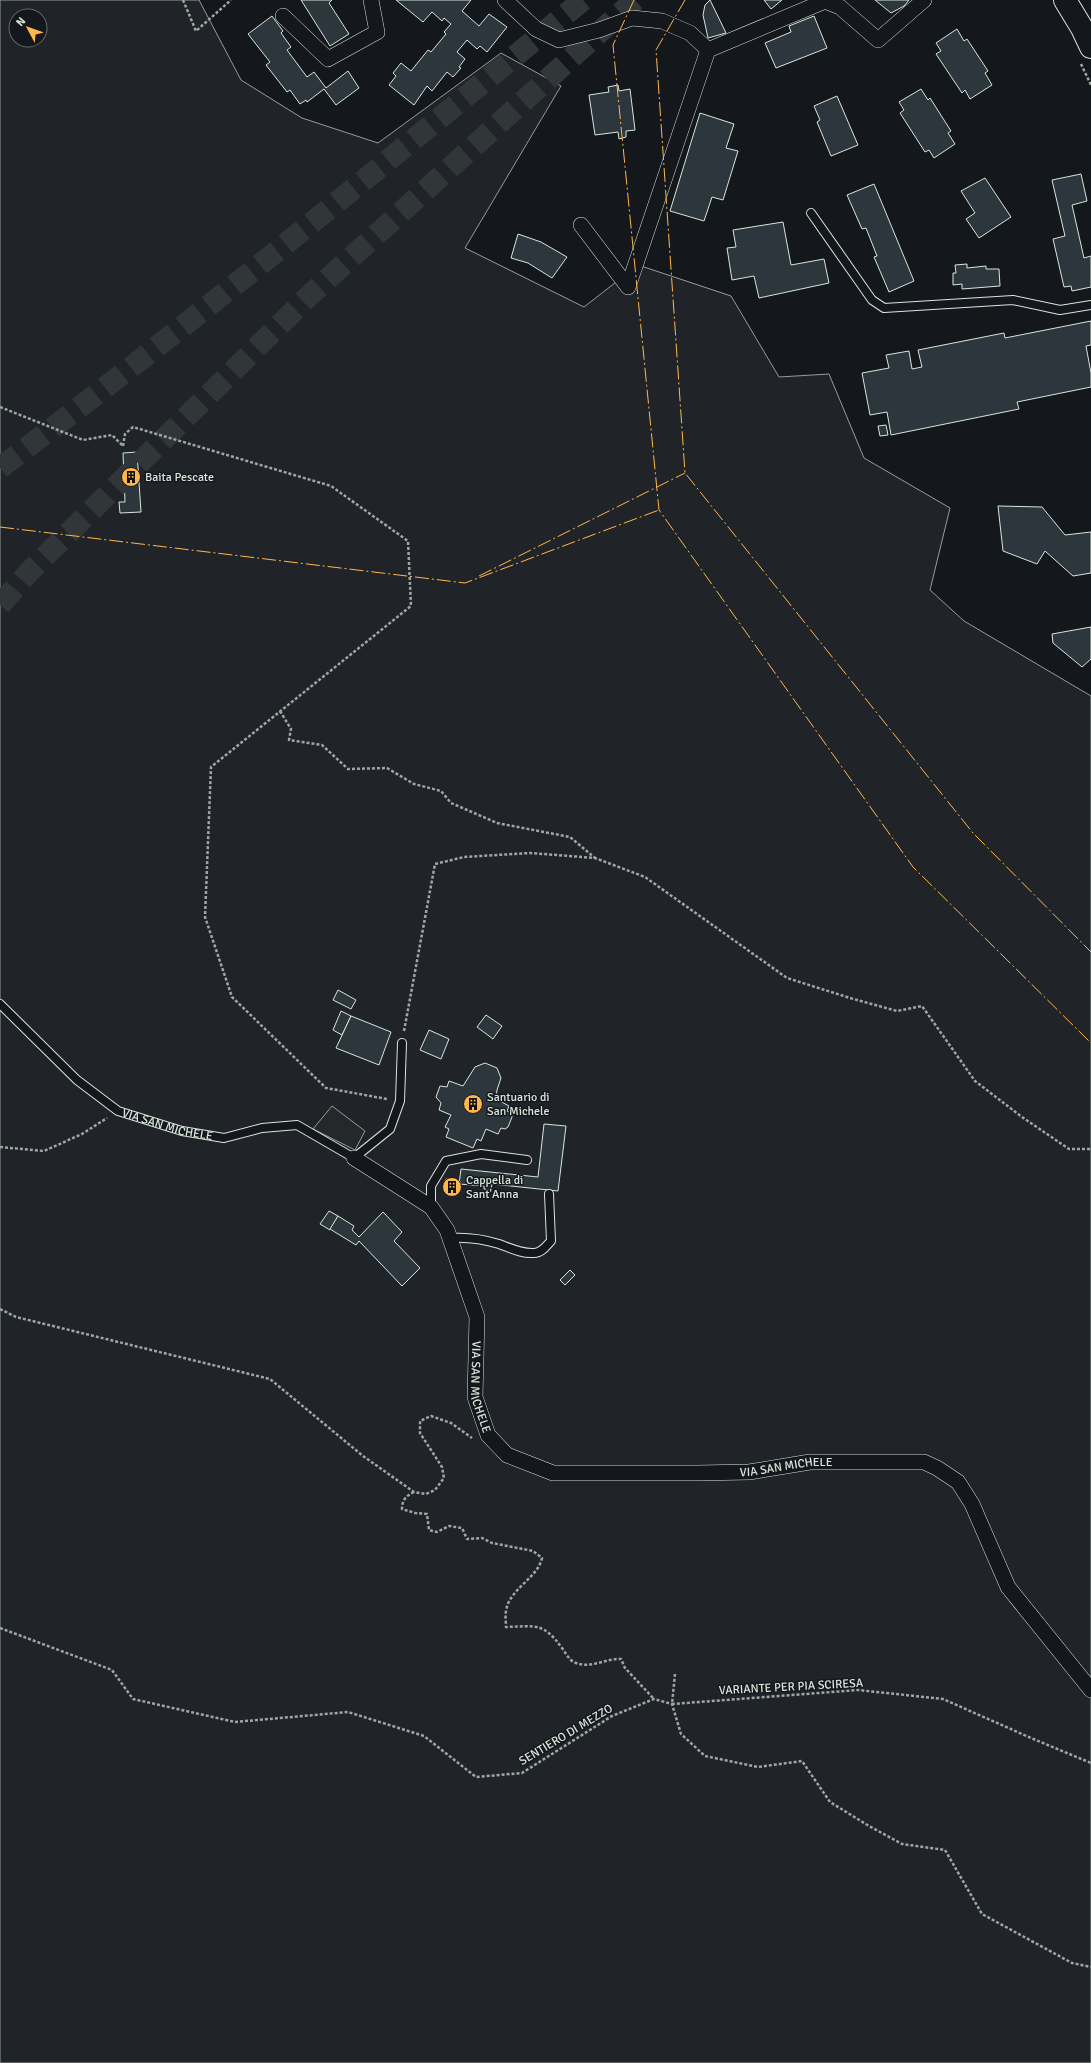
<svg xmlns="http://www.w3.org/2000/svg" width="1091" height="2063" font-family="Signika,sans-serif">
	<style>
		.green { fill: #202428; stroke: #939e99; fill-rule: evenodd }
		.parking { fill: #24282b; stroke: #939e99 }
		.building { fill: #2c363c; stroke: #d8e6dc }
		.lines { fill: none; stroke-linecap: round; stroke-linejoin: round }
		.trunk-tunnel { stroke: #313739; stroke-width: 22; stroke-dasharray: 22 11; stroke-linecap: butt }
		.service-casing { stroke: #d8e6dc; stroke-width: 10 }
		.minor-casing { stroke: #d8e6dc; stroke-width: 16 }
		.primary-casing { stroke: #d8e6dc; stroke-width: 24 }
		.path { stroke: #9da8a2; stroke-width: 2.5; stroke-dasharray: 3 2; stroke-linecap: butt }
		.service { stroke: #14181c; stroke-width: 8 }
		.minor { stroke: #14181c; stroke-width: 15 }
		.primary { stroke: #14181c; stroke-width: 22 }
		.power { stroke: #ffb74d; stroke-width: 1; stroke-dasharray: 14 3 2 3; stroke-linecap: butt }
		.labels { text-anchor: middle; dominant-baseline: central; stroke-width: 3; stroke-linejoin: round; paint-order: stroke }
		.poi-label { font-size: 12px; fill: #d8e6dc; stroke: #14181c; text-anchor: start }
		.street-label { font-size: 12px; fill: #d8e6dc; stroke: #14181c }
	</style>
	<rect width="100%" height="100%" fill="#14181c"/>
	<path class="green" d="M0,0h199l42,80 61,38 76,25 123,-90 60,33 -96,162 119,59 54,-42 93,31 48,81 50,-3 35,84 86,50 -20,82 34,31 127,75v1367h-1091zM16,16h24v24h-24z"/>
	<polygon class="parking" points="332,1106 365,1131 355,1150 313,1129"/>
	<g class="building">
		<polygon points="301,0 332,0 329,3 349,34 330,46"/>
		<polygon points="396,0 471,0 462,11 479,26 489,14 507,27 487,52 480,46 477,49 467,40 457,52 465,59 459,67 461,68 453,77 447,72 432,91 427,86 414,105 389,85 396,76 393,73 401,63 411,71 428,50 431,52 446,34 444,32 451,24 444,18 442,21 432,12 423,22"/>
		<polygon points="710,0 726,33 708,38 703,15 705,5"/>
		<polygon points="764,0 782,0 771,9"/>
		<polygon points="875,0 909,0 904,6 891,13"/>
		<polygon points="272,16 283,31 281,33 291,47 287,50 307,77 314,72 326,88 348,71 359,88 336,105 324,89 307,102 306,100 300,104 290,90 287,92 266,65 270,62 248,34"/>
		<polygon points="814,16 827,48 776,68 765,43 791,32 789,26"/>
		<polygon points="957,29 964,41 967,39 988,71 985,73 992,85 970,99 965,90 962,93 936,54 941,51 936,43"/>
		<polygon points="618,85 619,91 630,89 635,130 626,131 626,137 619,139 618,132 595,135 589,95 609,92 608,87"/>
		<polygon points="921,89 928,100 930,98 951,131 948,133 955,144 934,158 929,150 925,152 900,113 904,110 899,102"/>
		<polygon points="837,96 858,145 831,156 817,122 820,120 814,106"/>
		<polygon points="700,113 734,124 726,148 738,151 723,200 712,197 704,221 670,211"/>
		<polygon points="1081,174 1087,201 1072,205 1084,258 1091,256 1091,287 1072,291 1071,286 1064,287 1053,239 1065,236 1052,180"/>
		<polygon points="985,178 1011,217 979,238 966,219 975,213 961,191"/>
		<polygon points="874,184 914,281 889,292 874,257 877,256 866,228 862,229 847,195"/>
		<polygon points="783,222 791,265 824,259 829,283 759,298 754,276 732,280 727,248 736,247 733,230"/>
		<polygon points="518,234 541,242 567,257 552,278 528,263 511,258"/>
		<polygon points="967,264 967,268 986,266 986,269 999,269 1000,286 962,289 962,284 953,285 953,273 956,273 955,265"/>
		<polygon points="1091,321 1091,345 1086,346 1091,373 1091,387 1017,402 1019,409 891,435 887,412 870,415 862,373 889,368 886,355 909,351 912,369 922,367 918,350 1004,333 1005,338"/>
		<polygon points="886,425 888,435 880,436 878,426"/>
		<polygon points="137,452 141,512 120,513 119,502 125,502 123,453"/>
		<polygon points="998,506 1042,507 1065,535 1091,532 1091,573 1073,576 1045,551 1037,564 1003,551"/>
		<polygon points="1091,627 1091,659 1082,667 1053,643 1052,634"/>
		<polygon points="338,990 356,1000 351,1009 333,1000"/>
		<polygon points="341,1011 351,1016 342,1035 333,1030"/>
		<polygon points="486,1015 502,1026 493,1039 477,1027"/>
		<polygon points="351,1016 391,1032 379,1065 336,1048"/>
		<polygon points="429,1030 449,1039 441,1059 420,1050"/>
		<polygon points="485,1063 497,1068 501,1078 497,1090 496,1099 509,1106 507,1111 511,1113 512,1117 508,1127 505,1129 501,1128 498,1134 486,1129 481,1141 477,1139 473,1148 446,1137 449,1129 445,1127 451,1115 439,1110 441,1103 436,1097 440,1086 447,1087 449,1081 463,1086 475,1067"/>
		<polygon points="544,1124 566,1126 558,1191 492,1184 491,1190 484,1189 484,1186 459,1184 461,1169 538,1177"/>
		<polygon points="446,1179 460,1181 458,1192 445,1190"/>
		<polygon points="329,1211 338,1216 330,1230 320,1224"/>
		<polygon points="383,1212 402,1232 394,1241 420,1268 402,1286 359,1241 356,1245 330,1229 338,1216 354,1226 352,1230 359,1237"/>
		<polygon points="570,1270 575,1275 565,1285 560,1280"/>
	</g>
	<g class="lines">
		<g class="trunk-tunnel">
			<path d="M0,468c199,-150 391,-310 583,-468"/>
			<polyline points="0,605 29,572 311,294 635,0"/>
		</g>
		<defs>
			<g id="service">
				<polyline points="811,213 872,300 884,308 1013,300 1060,310 1091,305"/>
				<path id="s1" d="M0,1004l77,76 41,31 64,20 42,7 38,-10 35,-3 57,33 36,-29 10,-28 2,-58"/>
				<polyline points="431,1207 431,1186 446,1161 481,1154 527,1160"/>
				<path d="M450,1238c15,-1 33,1 49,6 11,4 23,10 35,9 8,0 12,-7 17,-12l-2,-47"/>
			</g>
			<g id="minor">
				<polyline points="505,0 536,29 559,40 599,30 632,18 662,21 690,33 708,50"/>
				<polyline points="283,16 328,59 377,32 371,0"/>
				<polyline points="581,225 628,287 708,50 825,1 840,7 878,40 924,0"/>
				<path id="s2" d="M354,1158l77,49 16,23 30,87 -2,80 13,38 19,20 46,18h145l51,-1 61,-10h114l13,6 21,14 14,22 36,83 83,103"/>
			</g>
			<polyline id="primary" points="1065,0 1082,28 1091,47"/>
		</defs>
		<use href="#service" class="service-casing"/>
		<use href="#minor" class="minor-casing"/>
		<use href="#primary" class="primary-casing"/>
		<g class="path">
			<polyline points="183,0 196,31 231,0"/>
			<polyline points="1081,64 1091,85"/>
			<polyline points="0,407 83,440 112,435 123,446"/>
			<polyline points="123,446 125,434 133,427 331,486 408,541 411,606 211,767 205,917 232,997 326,1088 387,1099"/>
			<polyline points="280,711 291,729 289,740 322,745 348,769 387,768 414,784 441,791 451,803 497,823 570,837 595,858"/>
			<polyline points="404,1031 435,864 464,857 530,853 595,858 645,877 787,978 850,998 897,1011 922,1006 975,1081 1022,1117 1069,1149 1091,1149"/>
			<polyline points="0,1147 44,1151 82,1134 107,1118"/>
			<polyline points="0,1309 16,1317 270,1379 363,1456 414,1492 426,1494 435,1490 444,1478 442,1467 420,1433 420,1421 431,1416 451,1423 472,1438"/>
			<path d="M414,1492c-8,4 -12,8 -12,17l13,4 12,1 2,16 8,2 12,-6 13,2 5,11 15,-1 10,5 41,8 9,7c-4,20 -33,31 -36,53 -1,5 0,11 0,16 30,-1 37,-5 56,21 3,4 7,12 12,14 15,8 32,-4 47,-3l4,9 29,31"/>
			<polyline points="0,1628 112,1670 133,1699 235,1722 348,1712 424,1736 476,1777 522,1773 612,1716 654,1699 672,1704 681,1734 705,1756 758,1767 802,1761 830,1802 869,1826 902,1844 945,1850 982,1914 1072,1963 1091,1967"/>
			<polyline points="675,1674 672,1704 858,1690 943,1699 1031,1738 1091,1763"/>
		</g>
		<use href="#service" class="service"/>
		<use href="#minor" class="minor"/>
		<use href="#primary" class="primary"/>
		<g class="power">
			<polyline points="634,0 613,45 659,510 913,867 1091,1043"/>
			<polyline points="685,0 656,50 685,473 973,833 1091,952"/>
			<polyline points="0,527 465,583 659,510"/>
			<polyline points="479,576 685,473"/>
		</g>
	</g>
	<defs>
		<symbol id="building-disc" viewBox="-11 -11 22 22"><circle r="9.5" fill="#ffb74d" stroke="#14181c"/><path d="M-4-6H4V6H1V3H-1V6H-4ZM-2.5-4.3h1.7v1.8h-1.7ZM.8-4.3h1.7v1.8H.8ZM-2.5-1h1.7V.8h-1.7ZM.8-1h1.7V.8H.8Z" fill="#111"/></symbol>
	</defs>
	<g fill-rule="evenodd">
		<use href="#building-disc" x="120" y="466" width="22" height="22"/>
		<use href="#building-disc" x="462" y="1093" width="22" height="22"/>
		<use href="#building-disc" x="441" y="1176" width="22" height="22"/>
	</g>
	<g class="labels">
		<g class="poi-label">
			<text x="145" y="477">Baita Pescate</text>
			<text x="487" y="1097">Santuario di<tspan x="487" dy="14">San Michele</tspan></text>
			<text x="466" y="1180">Cappella di<tspan x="466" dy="14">Sant'Anna</tspan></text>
		</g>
		<g class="street-label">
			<text stroke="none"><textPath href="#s1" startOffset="211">VIA SAN MICHELE</textPath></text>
			<text stroke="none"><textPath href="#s2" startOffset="282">VIA SAN MICHELE</textPath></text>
			<text stroke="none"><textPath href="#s2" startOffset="642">VIA SAN MICHELE</textPath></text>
			<text transform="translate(791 1687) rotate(-3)">VARIANTE PER PIA SCIRESA</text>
			<text transform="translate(566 1735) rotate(-31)">SENTIERO DI MEZZO</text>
		</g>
	</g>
	<g transform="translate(28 28) rotate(311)"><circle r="19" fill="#14181c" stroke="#626a69"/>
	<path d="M0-3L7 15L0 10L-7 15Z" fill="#ffb74d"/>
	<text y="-6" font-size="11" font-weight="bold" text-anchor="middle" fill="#d8e6dc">N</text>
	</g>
</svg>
